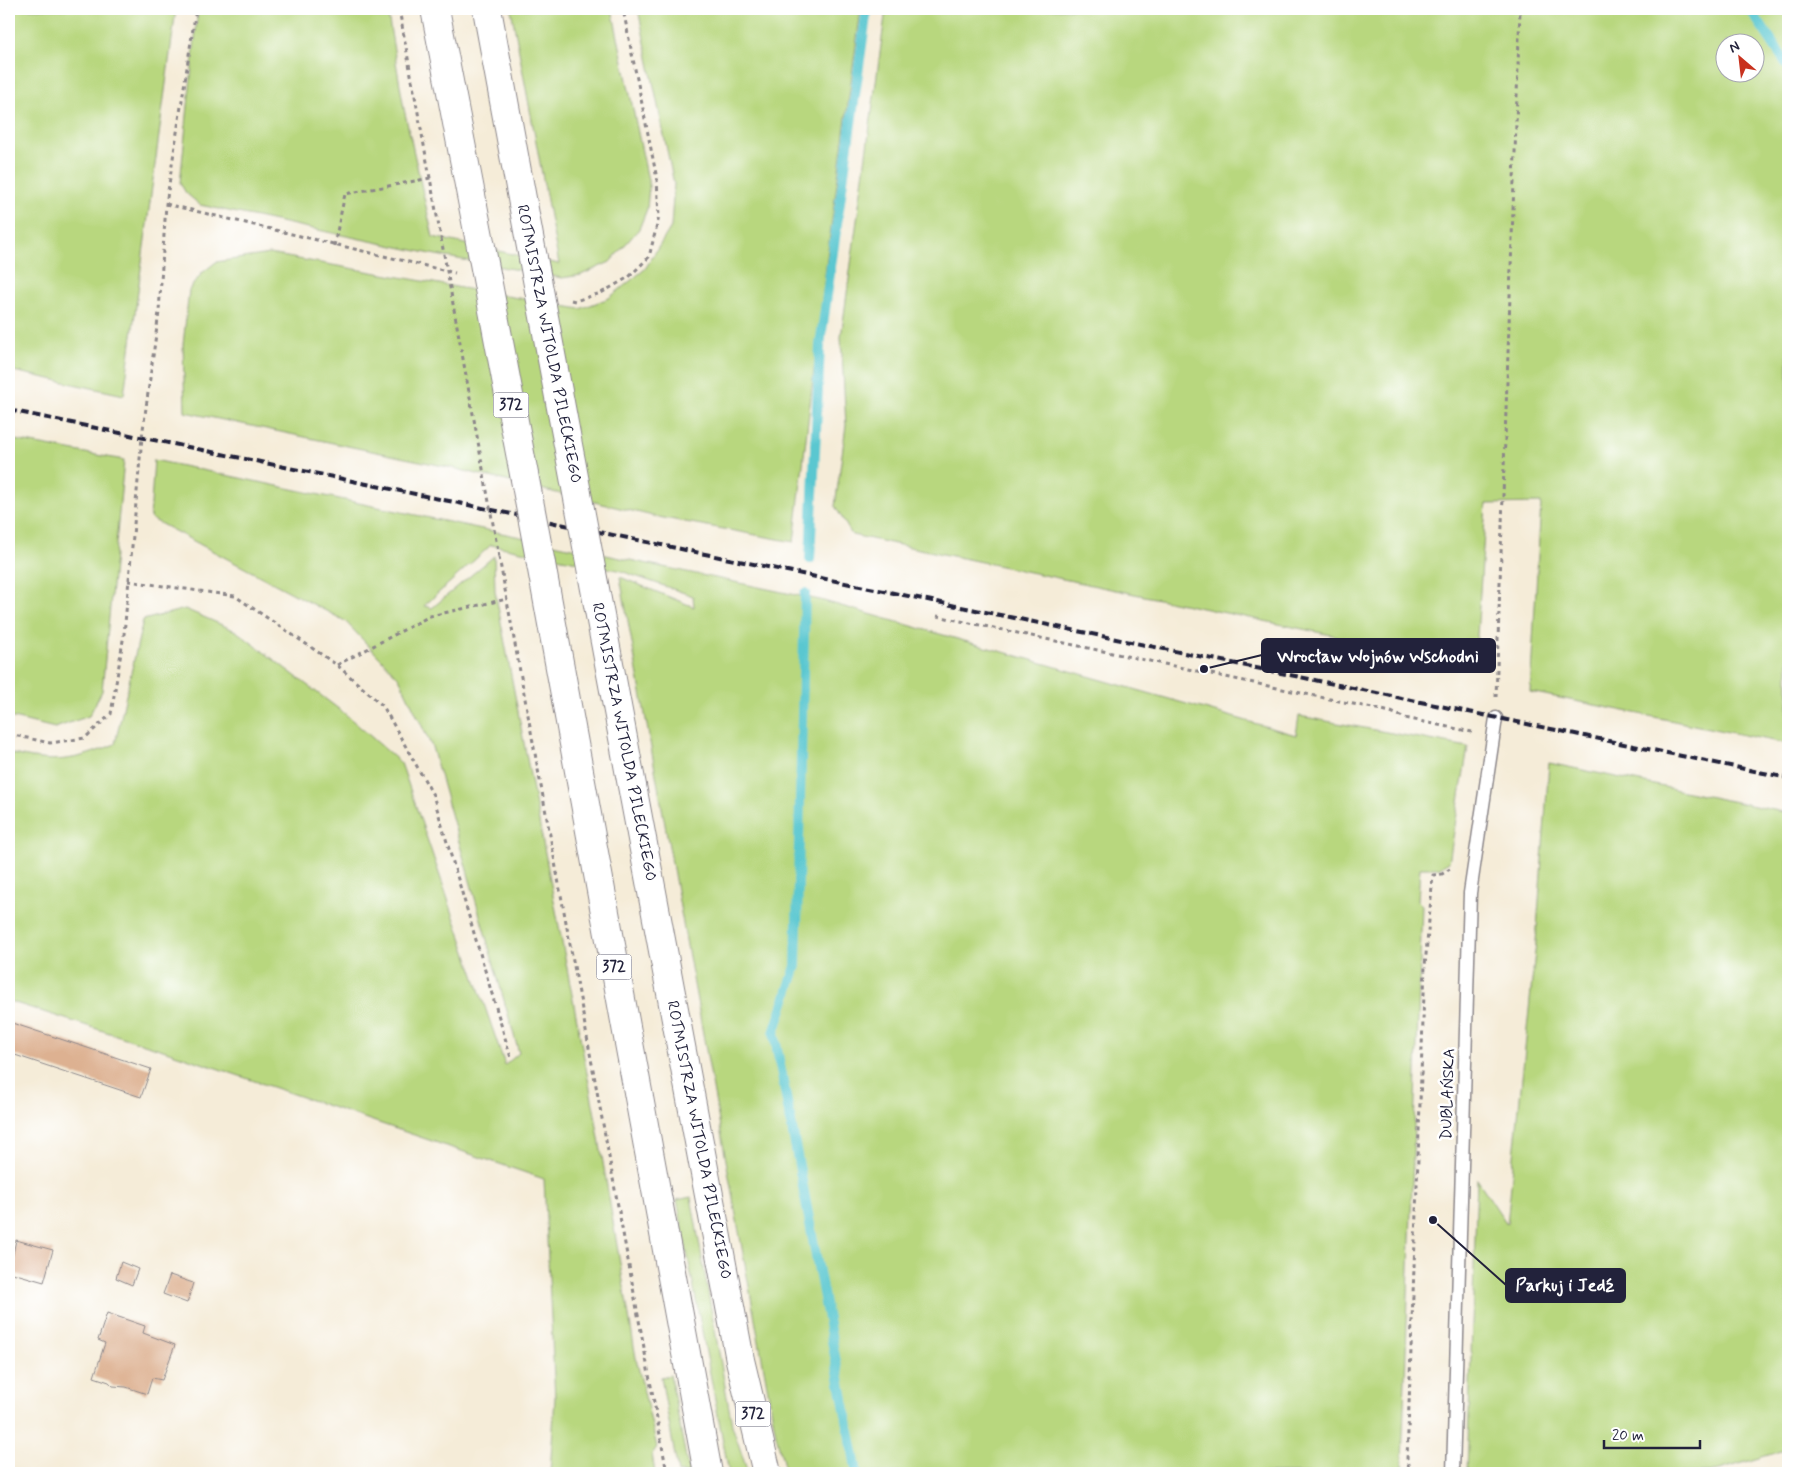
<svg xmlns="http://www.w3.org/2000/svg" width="1797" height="1482" font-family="Mynerve,sans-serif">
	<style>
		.green { fill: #b8d77e; stroke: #6d7c5c; fill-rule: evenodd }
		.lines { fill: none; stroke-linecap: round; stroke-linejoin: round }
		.stream { stroke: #5ac7d0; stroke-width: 10 }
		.building { fill: #ddb191 }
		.service-casing { stroke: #8c878a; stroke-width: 15 }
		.primary-casing { stroke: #8c878a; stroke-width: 30 }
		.path { stroke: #8c878a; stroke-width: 3; stroke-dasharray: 4 4; stroke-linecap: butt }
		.service { stroke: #fff; stroke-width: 12 }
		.primary { stroke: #fff; stroke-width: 28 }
		.rail { stroke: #22223b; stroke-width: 4; stroke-dasharray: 8 4; stroke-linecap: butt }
		.primary-bridge-casing { stroke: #8c878a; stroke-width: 30; stroke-linecap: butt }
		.path-bridge { stroke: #8c878a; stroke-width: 3; stroke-dasharray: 4 4; stroke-linecap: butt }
		.primary-bridge { stroke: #fff; stroke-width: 28 }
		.labels { text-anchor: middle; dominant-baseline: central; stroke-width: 5; stroke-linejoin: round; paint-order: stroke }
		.shield { fill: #fff; stroke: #646476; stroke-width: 1 }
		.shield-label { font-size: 15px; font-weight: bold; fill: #22223b }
		.street-label { font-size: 16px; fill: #22223b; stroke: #fff }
		.leader { fill: none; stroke: #22223b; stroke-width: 2 }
		.callout-dot { fill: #22223b; stroke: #fff; stroke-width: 2 }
		.callout { fill: #22223b; stroke: #22223b; stroke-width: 2 }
		.callout-label { font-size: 18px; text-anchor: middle; font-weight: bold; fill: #fff }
	</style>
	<rect width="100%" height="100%" fill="#fff"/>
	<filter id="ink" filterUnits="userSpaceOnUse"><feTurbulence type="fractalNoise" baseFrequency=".02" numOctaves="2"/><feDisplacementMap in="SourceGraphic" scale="10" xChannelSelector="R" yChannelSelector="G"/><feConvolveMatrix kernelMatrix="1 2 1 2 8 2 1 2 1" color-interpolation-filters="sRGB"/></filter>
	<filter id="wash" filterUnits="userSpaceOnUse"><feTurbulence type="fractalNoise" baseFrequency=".0096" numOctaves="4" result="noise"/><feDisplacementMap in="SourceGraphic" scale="20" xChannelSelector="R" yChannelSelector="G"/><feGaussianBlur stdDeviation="1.12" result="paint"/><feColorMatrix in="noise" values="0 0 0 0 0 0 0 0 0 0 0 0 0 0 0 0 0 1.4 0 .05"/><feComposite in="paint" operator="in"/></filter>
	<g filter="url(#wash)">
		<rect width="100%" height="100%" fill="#f5ecd8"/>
		<g class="green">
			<polygon points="9,9 176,9 124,395 9,370"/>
			<polygon points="198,9 387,9 404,109 433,237 559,264 511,9 612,9 649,185 647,209 639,229 610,262 581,275 562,278 436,255 200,205 186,193 180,183"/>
			<polygon points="638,9 861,9 828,249 794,542 653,516 448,467 185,412 183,345 189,290 202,273 216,262 270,254 580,309 609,298 645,269 671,227 674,184"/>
			<path d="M886,9h902v735l-258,-52 11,-189 -55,1 -11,161 -623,-130 -17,-29 11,-81 -5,-88zM1724,42h30v30h-30z"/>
			<polygon points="9,439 124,460 102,691 89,716 55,728 9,717"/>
			<path d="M154,460l666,140 476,135 3,-19 169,31 -19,115 -10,6h-19l-2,33 4,4 -20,558 6,10h-622l-10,-38 -156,-858 74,30 -1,-11 -75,-26 -127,-25 -67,61 8,2 62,-52 1,35 100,524 41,243 21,89 -5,7 3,19h-105l5,-75 -11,-219 -381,-129 -154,-49v-248c44,11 64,9 106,-9l28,-124 42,-11 51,22 108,82 57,50 104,302 14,-12 -87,-306 -33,-69 -54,-57 -195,-103z"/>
			<polygon points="1549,763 1788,813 1788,1449 1710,1473 1467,1473 1477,1179 1507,1224 1536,942"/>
			<polygon points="691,1197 732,1425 748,1473 729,1473 677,1200"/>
			<polygon points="670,1375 689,1473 678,1473 661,1377"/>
		</g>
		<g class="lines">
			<g class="stream">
				<polyline points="1750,9 1788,66"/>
				<polyline points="810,559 820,345 867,9"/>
				<polyline points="805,593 796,966 774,1033 857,1473"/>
			</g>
		</g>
		<g id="blocks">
			<g class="building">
				<polygon points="9,1022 151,1069 141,1097 9,1053"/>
				<polygon points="16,1240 53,1250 44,1282 9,1272"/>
				<polygon points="121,1262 138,1269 132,1285 116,1278"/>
				<polygon points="170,1275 193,1283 187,1303 163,1294"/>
				<polygon points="107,1313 145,1326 143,1333 175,1345 162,1380 152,1378 147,1394 126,1387 113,1386 109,1382 94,1377 105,1343 98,1340"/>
			</g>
		</g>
	</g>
	<g filter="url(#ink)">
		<use href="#blocks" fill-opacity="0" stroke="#8c878a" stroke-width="1"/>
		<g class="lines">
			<defs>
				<polyline id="service" points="1453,1473 1470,893 1496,718"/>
				<g id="primary">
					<polyline points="435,9 481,247"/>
					<polyline points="487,9 533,258"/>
					<polyline points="541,564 708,1473"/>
					<polyline points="592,573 740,1360 767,1473"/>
				</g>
			</defs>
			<use href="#service" class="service-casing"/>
			<use href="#primary" class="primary-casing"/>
			<g class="path">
				<polyline points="399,9 441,238"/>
				<polyline points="166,204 455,273"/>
				<polyline points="334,246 345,194 431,178"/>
				<polyline points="571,300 575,301 601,293 629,277 649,257 659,217 657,179 623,9"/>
				<polyline points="499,557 667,1473"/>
				<polyline points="128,581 235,596 337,665 383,706 433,795 511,1058"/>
				<polyline points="937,616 1391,712 1405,718 1472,732"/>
				<polyline points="337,665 430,616 507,599"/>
				<polyline points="1496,697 1520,9"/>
				<polyline points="9,734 50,743 85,738 111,714 124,634 142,437 159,312 166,204 196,9"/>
				<polyline points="1413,1473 1409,1470 1407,1459 1425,966 1433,875 1442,874 1450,869"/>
			</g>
			<use href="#service" class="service"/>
			<use href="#primary" class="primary"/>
			<polyline class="rail" points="9,410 1788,778"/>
			<defs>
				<g id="primary-bridge">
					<polyline points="481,247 541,564"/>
					<polyline points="533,258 592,573"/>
				</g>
			</defs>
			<use href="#primary-bridge" class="primary-bridge-casing"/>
			<polyline class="path-bridge" points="441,238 499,557"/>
			<use href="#primary-bridge" class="primary-bridge"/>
		</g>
	</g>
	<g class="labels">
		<g class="shield">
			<rect x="493.5" y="392.5" width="35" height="25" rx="4"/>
			<rect x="596.5" y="954.5" width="35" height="25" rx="4"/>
			<rect x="735.5" y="1401.5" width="35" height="25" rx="4"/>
		</g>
		<g class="shield-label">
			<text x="511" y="405">372</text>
			<text x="614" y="967">372</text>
			<text x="753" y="1414">372</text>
		</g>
		<g class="street-label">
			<text transform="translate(549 344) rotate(79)">ROTMISTRZA WITOLDA PILECKIEGO</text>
			<text transform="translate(624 742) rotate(79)">ROTMISTRZA WITOLDA PILECKIEGO</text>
			<text transform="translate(1448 1094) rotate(-88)">DUBLAŃSKA</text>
			<text transform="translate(699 1140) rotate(79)">ROTMISTRZA WITOLDA PILECKIEGO</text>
		</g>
	</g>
	<path class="leader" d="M1204 669L1262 655M1433 1220L1506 1285"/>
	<g class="callout-dot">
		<circle cx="1204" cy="669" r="5"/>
		<circle cx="1433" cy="1220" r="5"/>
	</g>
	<g class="callout">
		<rect x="1262" y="639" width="233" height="33" rx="5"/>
		<rect x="1506" y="1269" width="119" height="33" rx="5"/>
	</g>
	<g class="callout-label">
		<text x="1378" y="662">Wrocław Wojnów Wschodni</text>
		<text x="1565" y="1291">Parkuj i Jedź</text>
	</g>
	<rect width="1797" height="1482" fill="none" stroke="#fff" stroke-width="30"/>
	<g transform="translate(1740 58) rotate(332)"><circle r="24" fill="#ffffff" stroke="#a7a7b1"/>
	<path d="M0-4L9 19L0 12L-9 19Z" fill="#c8321e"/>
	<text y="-8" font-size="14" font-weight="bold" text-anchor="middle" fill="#22223b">N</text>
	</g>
	<path d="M1604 1440v8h96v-8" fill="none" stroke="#22223b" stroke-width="2.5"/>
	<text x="1612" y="1440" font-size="15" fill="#22223b" stroke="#ffffff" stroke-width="4" paint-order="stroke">20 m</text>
</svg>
